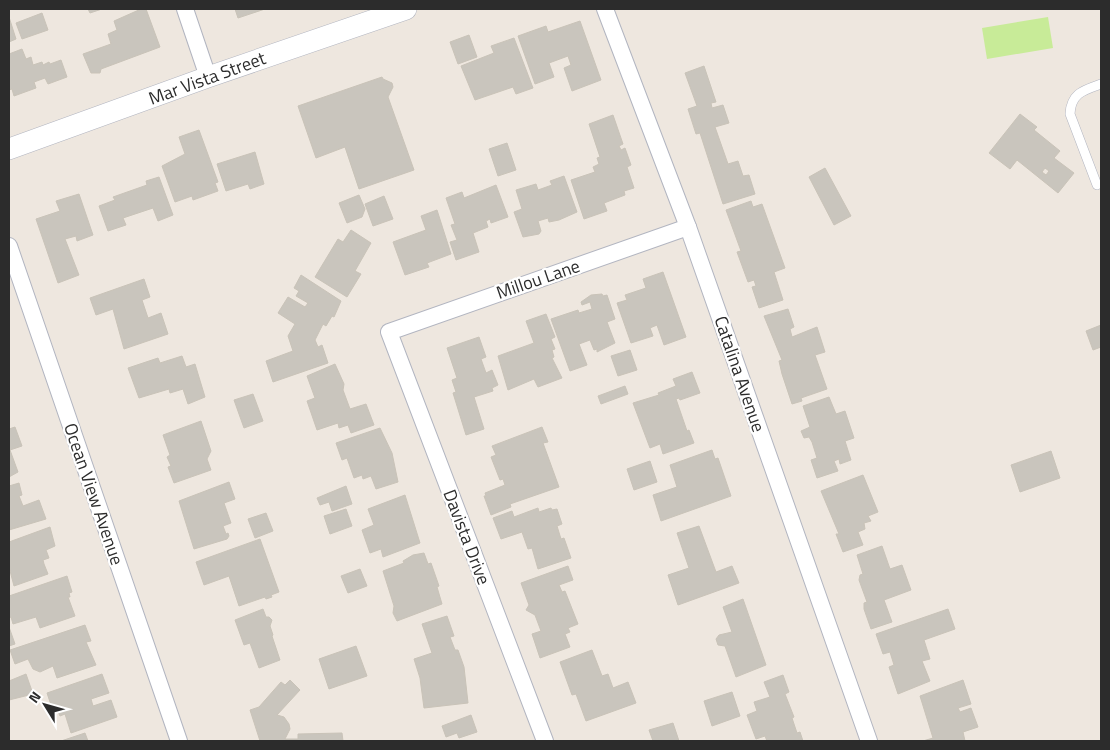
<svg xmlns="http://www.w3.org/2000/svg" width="1110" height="750" font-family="'Titillium Web',sans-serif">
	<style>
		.pitch { fill: #c8eb98 }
		.building { fill: #c9c5bd; stroke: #c9c3b8; fill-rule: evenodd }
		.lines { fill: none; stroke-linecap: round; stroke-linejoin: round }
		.service-casing { stroke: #b2b5c0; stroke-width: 10 }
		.minor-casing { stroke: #b2b5c0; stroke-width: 18 }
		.tertiary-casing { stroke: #b2b5c0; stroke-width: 22 }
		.service { stroke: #fff; stroke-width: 9 }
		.minor { stroke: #fff; stroke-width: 16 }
		.tertiary { stroke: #fff; stroke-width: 21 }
		.labels { text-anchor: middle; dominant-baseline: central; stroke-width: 4.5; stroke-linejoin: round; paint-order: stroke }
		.street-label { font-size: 18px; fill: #2c2c2c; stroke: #fff }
	</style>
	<rect width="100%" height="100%" fill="#eee7df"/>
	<polygon class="pitch" points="1048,17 1053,48 987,59 982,28"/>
	<g class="building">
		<polygon points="88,9 102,9 90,13"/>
		<polygon points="141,9 146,9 160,47 101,69 100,73 91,73 83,54 111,44 108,34 117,30 114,21"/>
		<polygon points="235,9 265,9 238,18"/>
		<polygon points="42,13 48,30 22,39 16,23"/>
		<polygon points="9,17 16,39 9,42"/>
		<polygon points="580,21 601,80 572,91 564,68 571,65 568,56 549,63 554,77 535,84 518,36 546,26 548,32"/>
		<polygon points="469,35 477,57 458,64 450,42"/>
		<polygon points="514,38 533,88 516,94 513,87 475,100 461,66 494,53 491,46"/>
		<polygon points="22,49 26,59 31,57 33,65 42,62 43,65 49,62 50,64 61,60 67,77 48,84 45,78 34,82 36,88 14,96 12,89 9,90 9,54"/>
		<polygon points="704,66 716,102 711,103 712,108 723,105 729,123 715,127 728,164 738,161 743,176 749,175 755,194 723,204 700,133 696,134 688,109 697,106 685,73"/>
		<polygon points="382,77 383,79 392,83 393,87 388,97 414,170 359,189 345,147 316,158 298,106"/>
		<path d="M1020,114l17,13 -3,3 26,21 -6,7 20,15 -16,20 -41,-33 -7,9 -21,-16zM1045,168l4,3 -3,4 -4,-3z"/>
		<polygon points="613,115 623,144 619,146 621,150 625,148 631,165 627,167 634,188 624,191 625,195 604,203 607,211 584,219 571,180 595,172 593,167 599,164 597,158 600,157 589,124"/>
		<polygon points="199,130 218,182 215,183 218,191 193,200 192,196 175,202 162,166 185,154 179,137"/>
		<polygon points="507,143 516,170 498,176 489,149"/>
		<polygon points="255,152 264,184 250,189 248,184 226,191 217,164"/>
		<polygon points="825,168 851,216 834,225 809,177"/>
		<polygon points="564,176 577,212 559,220 549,222 548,218 538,221 541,231 539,234 523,237 514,212 522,209 516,190 536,184 538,190 552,185 550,181"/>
		<polygon points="159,177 173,215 158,221 153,208 123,218 126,225 108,231 99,206 115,200 113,197 147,185 146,181"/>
		<polygon points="496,185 508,217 491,223 490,219 486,221 488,227 473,233 479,252 456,260 450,242 457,240 451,225 455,224 446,198 462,192 464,198"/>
		<polygon points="79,194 93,235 77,241 76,236 65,239 79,275 58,283 36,219 60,211 56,201"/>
		<polygon points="359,195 365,209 362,217 347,223 339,203"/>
		<polygon points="384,196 393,219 373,226 365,204"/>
		<polygon points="751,201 753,207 762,204 785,268 774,272 783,300 759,308 752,287 756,286 754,280 748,282 737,252 741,251 726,210"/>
		<polygon points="437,210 451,254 427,263 429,267 405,275 393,242 426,230 421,216"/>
		<polygon points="351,230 371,243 355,271 361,274 347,297 315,277 338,239 343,242"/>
		<polygon points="663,272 686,337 664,345 657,325 650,328 653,336 631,343 617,303 627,300 625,295 646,288 643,279"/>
		<polygon points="301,275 341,301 334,317 332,316 326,326 323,324 315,340 318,347 322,345 328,363 273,382 266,361 293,351 288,336 295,324 278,313 288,297 305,307 308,303 296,296 299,291 294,288"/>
		<polygon points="144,279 150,297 142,300 148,318 161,313 168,334 124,349 113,309 96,315 90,298"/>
		<polygon points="602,294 603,296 607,295 615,319 607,322 615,343 597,352 597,349 594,350 590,340 579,344 587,365 570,371 551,319 578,310 579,313 592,309 590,302 582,305 581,302 591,295"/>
		<polygon points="788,309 794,327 790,329 792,337 817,327 825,352 815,355 827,389 801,398 802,401 792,404 782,374 779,361 782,360 764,316"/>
		<polygon points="546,314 555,337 551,339 555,349 552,350 554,357 552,358 562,378 538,387 534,379 508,390 498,356 534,343 526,321"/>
		<polygon points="1101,325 1101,347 1093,350 1086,331"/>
		<polygon points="479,337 486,357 481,359 486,373 492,370 498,385 492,388 493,391 474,397 484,429 466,435 453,393 456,392 452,380 457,378 447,348"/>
		<polygon points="630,350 637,370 618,376 611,356"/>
		<polygon points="182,356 186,367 195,364 205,397 188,404 183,389 170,393 169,389 139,398 128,368 158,358 160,363"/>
		<polygon points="335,364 344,384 343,390 350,409 366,404 374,425 351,433 348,425 339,428 338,423 317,430 307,401 315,398 307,376"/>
		<polygon points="692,372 700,393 680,400 679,398 676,399 687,431 689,430 694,443 663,454 660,444 650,448 633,403 659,395 658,393 676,386 673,379"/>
		<polygon points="625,386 628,394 601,404 598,396"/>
		<polygon points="253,394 263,421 244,428 234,400"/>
		<polygon points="829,397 836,414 845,411 854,438 845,441 851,460 840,464 839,459 834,461 838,471 817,478 811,460 817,458 812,442 809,437 804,438 801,431 810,427 803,406"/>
		<polygon points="201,421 211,451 207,459 211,470 174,483 168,467 171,466 167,457 170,455 163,435"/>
		<polygon points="15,427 22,446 10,450 18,472 9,477 9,429"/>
		<polygon points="542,427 548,442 543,443 559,487 510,504 511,507 491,515 484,496 486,496 485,493 505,485 503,479 500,480 491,457 496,455 492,446"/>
		<polygon points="380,428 392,453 398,482 376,489 371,476 363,479 362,475 354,478 347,458 342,460 336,443"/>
		<polygon points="712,450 715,459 718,458 731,496 661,521 653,495 677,487 670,465"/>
		<polygon points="1051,451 1060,478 1020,492 1011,465"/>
		<polygon points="650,461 657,482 634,490 627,469"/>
		<polygon points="863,475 878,512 868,516 871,521 864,523 865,529 858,532 863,545 843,552 836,534 839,534 821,491"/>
		<polygon points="229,482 235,499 224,503 231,523 223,526 226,534 228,533 229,536 227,539 194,549 179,501"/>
		<polygon points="19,483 22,495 19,496 23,506 39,500 46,519 9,530 9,486"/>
		<polygon points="346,486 352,504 332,511 329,502 320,505 317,498"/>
		<polygon points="405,495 420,543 383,557 381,549 370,553 362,530 374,525 368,509"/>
		<polygon points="538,508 539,512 551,508 552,510 557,509 562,524 557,526 561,539 564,538 571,558 538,569 532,548 528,549 522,532 501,539 493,518 512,511 514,517"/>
		<polygon points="346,509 352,526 330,534 324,516"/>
		<polygon points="266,513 273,531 255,538 248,519"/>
		<polygon points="699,526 716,572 732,566 739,583 678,605 668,575 689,568 677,533"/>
		<polygon points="50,527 55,546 46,550 49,558 43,560 44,564 48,574 14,586 9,567 9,542"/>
		<polygon points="260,539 279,592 271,595 272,597 266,599 265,597 239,606 229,576 204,585 196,562"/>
		<polygon points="882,546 890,569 902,565 911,590 884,600 892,622 871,629 864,609 864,603 867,602 859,580 860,575 863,574 857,555"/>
		<polygon points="424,553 428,564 431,563 439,586 437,587 442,604 397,621 393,613 394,606 383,571 404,563 403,561 413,555"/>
		<polygon points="568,566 573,580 559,585 562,592 565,591 578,624 568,628 570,632 565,634 570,647 540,658 532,634 541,631 535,615 526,610 529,605 521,583"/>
		<polygon points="360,569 367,586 348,593 341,576"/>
		<polygon points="67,576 72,592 69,593 70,597 68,597 75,616 40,628 36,617 13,624 11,617 9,618 9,596"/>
		<polygon points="743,599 766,665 736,677 725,646 718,645 716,639 719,635 732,632 723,607"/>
		<polygon points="263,609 266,617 269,617 272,620 270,626 273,635 272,636 280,660 259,668 250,643 244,645 235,620"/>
		<polygon points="948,609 955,629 924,640 930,659 922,661 930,681 898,694 889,667 894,665 890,652 883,654 876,634"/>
		<polygon points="447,616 454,636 450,637 455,650 458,650 464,667 468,703 424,708 420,678 414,659 432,653 422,624"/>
		<polygon points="85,625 91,641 86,642 96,665 57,678 53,666 40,672 33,669 28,659 15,664 10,650"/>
		<polygon points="9,627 15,644 9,646"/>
		<polygon points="356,646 367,676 329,689 319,659"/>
		<polygon points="592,650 602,676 608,674 613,688 628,682 636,703 586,721 576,694 572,695 560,662"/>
		<polygon points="26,674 33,694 9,700 9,681"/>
		<polygon points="102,674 109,693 91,699 93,706 111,700 117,717 71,733 65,714 60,716 57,709 53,711 47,693"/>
		<polygon points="783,675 789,692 785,694 794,717 792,718 797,733 800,732 803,741 767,741 765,736 756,739 747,715 757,711 754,702 770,697 764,682"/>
		<polygon points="290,680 300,690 277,715 284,717 289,724 290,729 285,739 298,739 298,734 342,733 343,741 260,741 250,710 259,707 281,682 285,685"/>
		<polygon points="963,680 971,704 958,708 960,712 971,708 978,727 963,732 965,741 923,741 933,738 920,696"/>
		<polygon points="732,692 740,716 712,726 704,701"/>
		<polygon points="471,715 477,732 459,738 457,733 446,737 442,726"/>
		<polygon points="673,723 679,741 653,741 649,730"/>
		<polygon points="85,733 88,741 61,741"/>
	</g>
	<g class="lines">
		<defs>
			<path id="service" d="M1097,185l-27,-71c1,-21 14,-24 31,-30"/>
			<g id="minor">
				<polyline points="185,9 208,77"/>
				<polyline points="605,9 688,227 869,741"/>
				<polyline points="9,246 179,741"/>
				<polyline points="545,741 389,332 688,227"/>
			</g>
			<polyline id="tertiary" points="9,149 208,77 406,9"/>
		</defs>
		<use href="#service" class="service-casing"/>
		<use href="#minor" class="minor-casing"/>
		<use href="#tertiary" class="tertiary-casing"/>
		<use href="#service" class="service"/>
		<use href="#minor" class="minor"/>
		<use href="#tertiary" class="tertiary"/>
	</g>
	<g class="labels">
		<g class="street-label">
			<text transform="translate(207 78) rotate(-20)">Mar Vista Street</text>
			<text transform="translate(538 279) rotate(-19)">Millou Lane</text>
			<text transform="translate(740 374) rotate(71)">Catalina Avenue</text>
			<text transform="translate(94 494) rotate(71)">Ocean View Avenue</text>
			<text transform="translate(467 537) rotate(69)">Davista Drive</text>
		</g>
	</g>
	<rect width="1110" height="750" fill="none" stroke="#2c2c2c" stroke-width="20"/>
	<g transform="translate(45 705) rotate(307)" stroke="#ffffff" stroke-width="4" paint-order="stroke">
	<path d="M0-4L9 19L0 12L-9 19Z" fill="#2c2c2c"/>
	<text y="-8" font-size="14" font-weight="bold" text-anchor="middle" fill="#2c2c2c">N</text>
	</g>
</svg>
